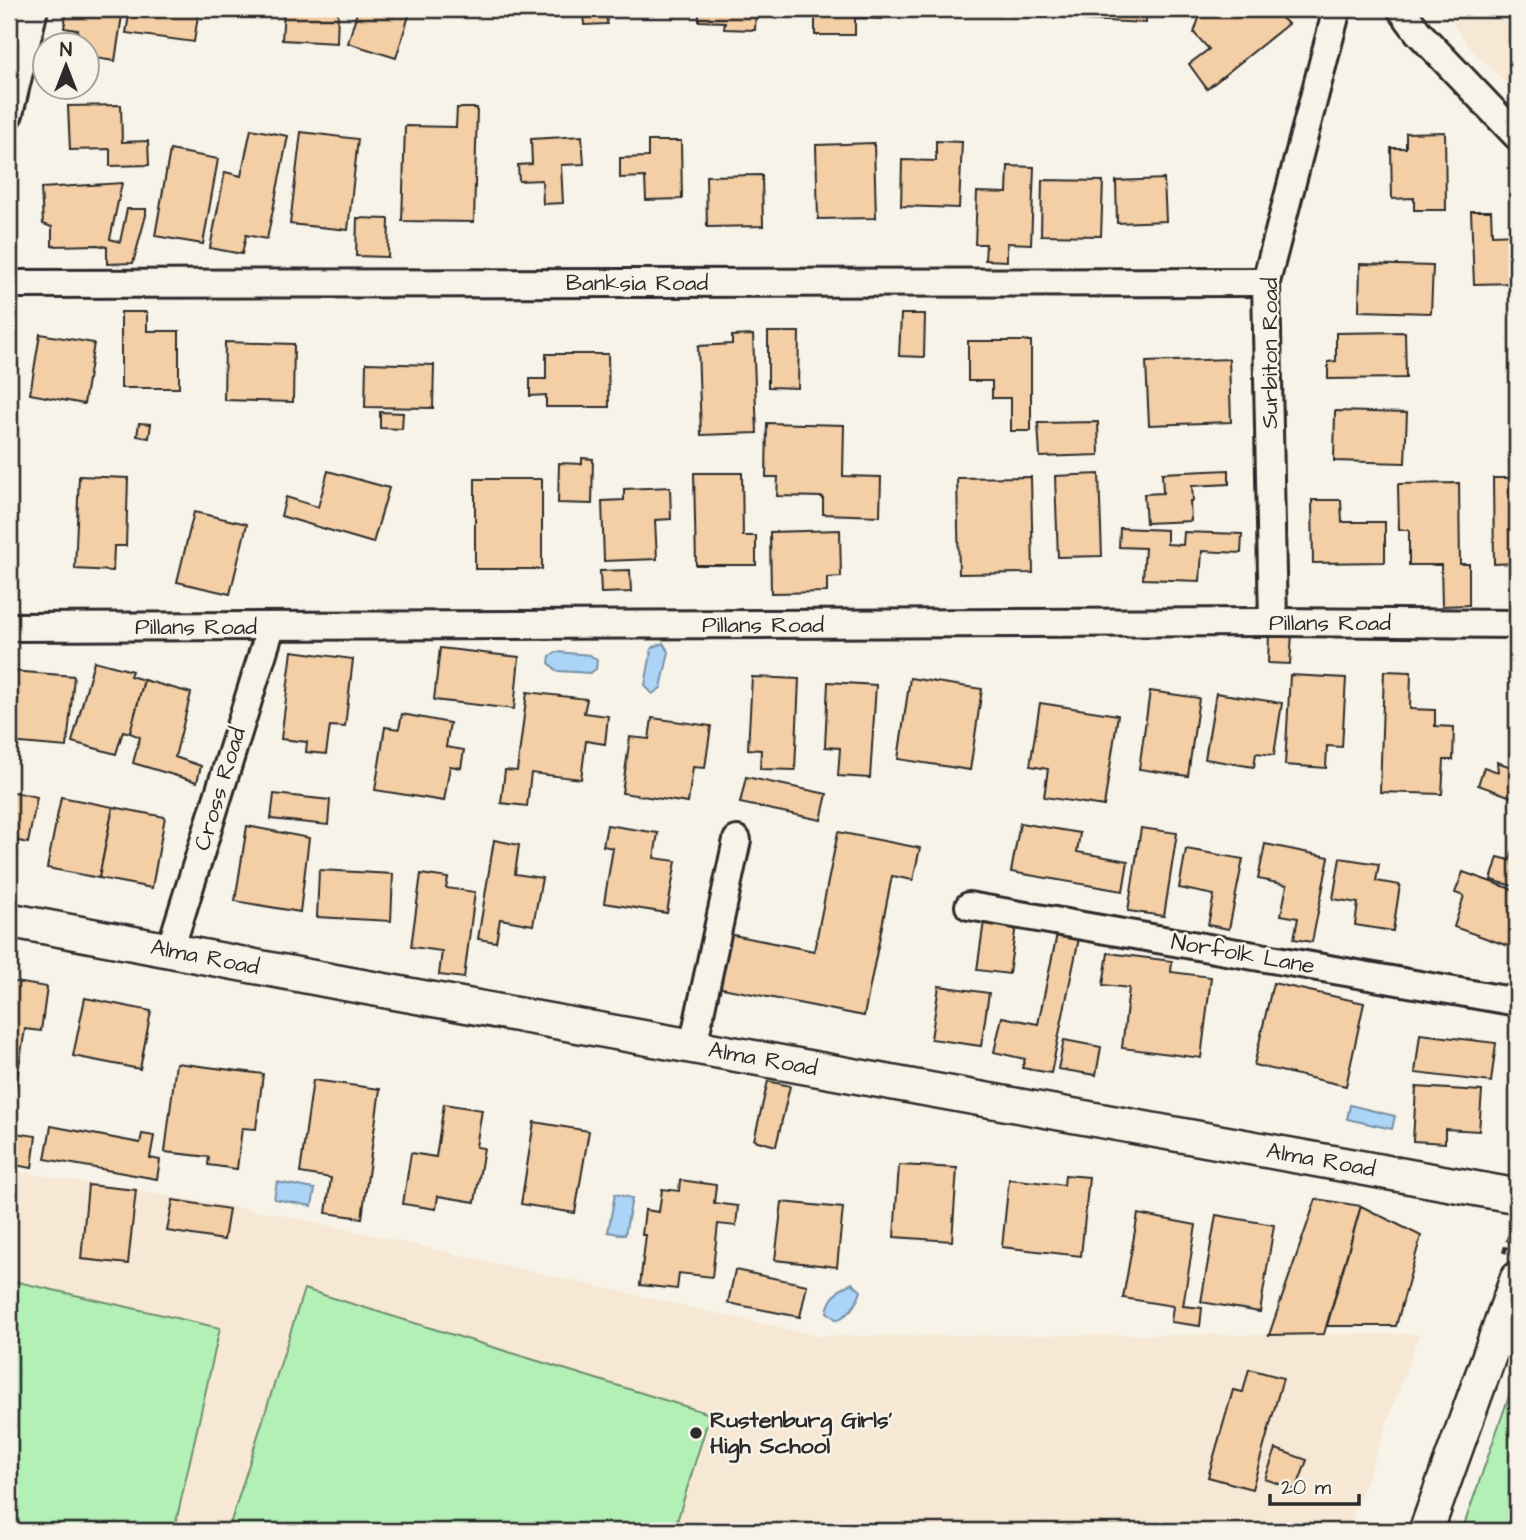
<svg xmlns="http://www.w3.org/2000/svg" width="1526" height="1540" font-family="'Architects Daughter',sans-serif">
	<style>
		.built { fill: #f6e8d4 }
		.green { fill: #b2f0b6; stroke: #6e8e70; stroke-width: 2 }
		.water { fill: #abd4f6; stroke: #7890a5; stroke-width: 2 }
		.building { fill: #f4cea4; stroke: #2b2b2b; stroke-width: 2 }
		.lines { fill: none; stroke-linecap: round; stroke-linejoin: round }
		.minor-casing { stroke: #2b2b2b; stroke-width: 32 }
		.tertiary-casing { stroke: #2b2b2b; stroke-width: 38 }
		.path { stroke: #2b2b2b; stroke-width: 4.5; stroke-dasharray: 7 5; stroke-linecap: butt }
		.minor { stroke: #f7f3e8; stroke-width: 26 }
		.tertiary { stroke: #f7f3e8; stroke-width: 33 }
		.poi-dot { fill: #2b2b2b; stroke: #f7f3e8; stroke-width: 2.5 }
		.labels { text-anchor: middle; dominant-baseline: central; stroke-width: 5; stroke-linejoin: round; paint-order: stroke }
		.street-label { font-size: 23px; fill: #2b2b2b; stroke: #f7f3e8 }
		.poi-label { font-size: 23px; font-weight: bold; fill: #2b2b2b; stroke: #f7f3e8; text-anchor: start }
	</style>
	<rect width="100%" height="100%" fill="#f7f3e8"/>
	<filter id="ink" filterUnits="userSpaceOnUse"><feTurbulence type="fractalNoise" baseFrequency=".0143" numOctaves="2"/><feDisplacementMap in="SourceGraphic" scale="14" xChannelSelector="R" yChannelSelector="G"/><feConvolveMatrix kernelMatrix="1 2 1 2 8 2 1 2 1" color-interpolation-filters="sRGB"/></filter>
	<g filter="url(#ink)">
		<g class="built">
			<polygon points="1443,9 1469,9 1517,19 1517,95 1467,44"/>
			<polygon points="9,1170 278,1214 817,1336 1419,1334 1348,1531 9,1531"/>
		</g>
		<g class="green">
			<polygon points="9,1280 220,1328 174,1531 9,1531"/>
			<polygon points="304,1289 710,1414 674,1531 228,1531"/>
			<polygon points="1517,1373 1517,1531 1462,1531"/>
		</g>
		<g class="water">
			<polygon points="663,643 669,652 661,688 652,694 645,685 652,648"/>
			<polygon points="557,652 590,655 597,660 596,669 590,673 557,671 549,663 550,656"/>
			<polygon points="1350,1105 1395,1116 1392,1129 1347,1119"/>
			<polygon points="277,1182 315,1189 312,1206 274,1199"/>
			<polygon points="615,1194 632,1198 625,1235 608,1232"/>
			<path d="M852,1283l9,8c-4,14 -11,23 -24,29l-10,-8c2,-13 12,-24 25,-29z"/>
		</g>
		<g class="building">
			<polygon points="67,9 123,9 115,61 88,57 90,48 88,47 88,46 76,46 78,30 64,28"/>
			<polygon points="130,9 199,9 194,42 126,33"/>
			<polygon points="284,9 338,9 337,43 282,40"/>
			<polygon points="358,9 411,9 396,58 348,43"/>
			<polygon points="552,9 606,9 607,24 584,25 583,10 553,11"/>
			<polygon points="699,9 756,9 755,30 724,29 725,22 699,21"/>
			<polygon points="815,9 882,9 882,19 855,18 855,35 815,35"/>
			<polygon points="904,9 935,9 935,12 903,11"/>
			<polygon points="976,9 1023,9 1023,12 976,13"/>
			<polygon points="1086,9 1146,9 1146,23 1085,20"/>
			<polygon points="1202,9 1273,9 1288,24 1207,89 1189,64 1209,49 1194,33"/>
			<polygon points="121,105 122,142 148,141 149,165 110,166 110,149 70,150 68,106"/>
			<polygon points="457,108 477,108 474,222 402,221 405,126 456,127"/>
			<polygon points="251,129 288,136 267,239 246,235 242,254 210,248 225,172 241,176"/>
			<polygon points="301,132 358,139 348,230 290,224"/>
			<polygon points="1445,132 1446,210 1414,210 1414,198 1392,199 1391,148 1406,148 1406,133"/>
			<polygon points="582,136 584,164 561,165 563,203 543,204 542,180 519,181 518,165 532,164 531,139"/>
			<polygon points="648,141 681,141 682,199 646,200 645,177 620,178 620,158 648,157"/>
			<polygon points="936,141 962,142 959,208 901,206 902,160 936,161"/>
			<polygon points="874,143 876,218 818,219 816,145"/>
			<polygon points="170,150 218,159 203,244 155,236"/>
			<polygon points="1008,166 1034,167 1031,244 1007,243 1007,261 985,260 986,244 975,244 977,192 1007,193"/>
			<polygon points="762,175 763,226 707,227 706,176"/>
			<polygon points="1164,179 1166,221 1117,223 1116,181"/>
			<polygon points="1042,180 1103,181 1101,236 1041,235"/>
			<polygon points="122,183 110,239 120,242 127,209 146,209 146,215 133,263 107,264 107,247 98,245 52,246 52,227 43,224 41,188"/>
			<polygon points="1471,211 1491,211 1492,235 1517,234 1517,283 1474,284"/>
			<polygon points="357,218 389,219 388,257 356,256"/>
			<polygon points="1360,264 1433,266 1431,313 1359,311"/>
			<polygon points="121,312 147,312 147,331 179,331 179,388 121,388"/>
			<polygon points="901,314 925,314 924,357 899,356"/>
			<polygon points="768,332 799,332 798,388 768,387"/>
			<polygon points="1405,332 1406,378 1328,379 1328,362 1336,361 1336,333"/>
			<polygon points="40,334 94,343 84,404 30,394"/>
			<polygon points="753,335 757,433 701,435 698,346 732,344 732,336"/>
			<polygon points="968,341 1031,341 1031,431 1011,431 1011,398 992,398 992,381 968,381"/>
			<polygon points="225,342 294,344 293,402 224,400"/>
			<polygon points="546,354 608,354 609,407 546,407 546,395 530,396 530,379 546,379"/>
			<polygon points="1229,359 1231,422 1149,425 1146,362"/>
			<polygon points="366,363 434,365 433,408 365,407"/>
			<polygon points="1335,411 1407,413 1405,463 1334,461"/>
			<polygon points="380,412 403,413 402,429 380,428"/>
			<polygon points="1098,422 1099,455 1040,457 1038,423"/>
			<polygon points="139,423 151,424 149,438 137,436"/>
			<polygon points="767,423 844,425 843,476 881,477 880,516 823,514 823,497 777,496 778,477 766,477"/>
			<polygon points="582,458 593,459 592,504 558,503 559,463 582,464"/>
			<polygon points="1229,470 1229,484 1192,486 1193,501 1190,501 1191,521 1146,523 1144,494 1163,493 1162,473"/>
			<polygon points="328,471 389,488 373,543 281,516 286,497 318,507"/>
			<polygon points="694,473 742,473 743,536 756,536 756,565 696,565"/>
			<polygon points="1099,474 1102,556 1058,557 1055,476"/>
			<polygon points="79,476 128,478 126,546 114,546 113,571 75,569"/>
			<polygon points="1031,477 1033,573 959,574 957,478"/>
			<polygon points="1493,478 1510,478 1510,499 1517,499 1517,563 1494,564"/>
			<rect x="475" y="479" width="67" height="90"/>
			<polygon points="1459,483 1460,564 1469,564 1469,605 1442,606 1441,565 1409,565 1409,530 1399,530 1398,484"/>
			<polygon points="670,487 671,519 655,520 657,559 604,561 602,501 624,500 624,489"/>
			<polygon points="1312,500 1341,500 1342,522 1385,522 1385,562 1313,563"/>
			<polygon points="194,512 247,524 230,594 177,582"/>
			<polygon points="1120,528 1167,530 1167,544 1183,545 1184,532 1242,534 1241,553 1202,551 1200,581 1143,579 1145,548 1119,547"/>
			<polygon points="840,530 841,577 827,578 827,592 771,593 770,532"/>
			<polygon points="630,570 631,592 601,593 600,571"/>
			<polygon points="1269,633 1292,634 1290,664 1268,663"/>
			<polygon points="440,648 519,657 514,709 434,700"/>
			<polygon points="292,651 353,659 345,727 330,726 326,754 306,752 307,742 281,739"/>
			<polygon points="94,661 132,671 130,676 144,680 130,733 123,731 116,754 72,742"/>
			<polygon points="11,671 74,676 67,747 9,742 9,696"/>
			<polygon points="1384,671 1411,672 1410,709 1435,710 1435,726 1454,727 1453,760 1444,760 1442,794 1380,792"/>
			<polygon points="1290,675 1346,678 1342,747 1327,746 1326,768 1285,765"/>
			<polygon points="752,677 799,679 795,770 760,769 761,750 748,749"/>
			<polygon points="910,678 982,689 970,770 898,759"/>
			<polygon points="144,680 191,693 175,757 201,766 197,782 133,763 140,737 130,733"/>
			<polygon points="828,682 876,685 870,778 838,776 840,748 825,747"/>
			<polygon points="1150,691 1199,698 1188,776 1139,769"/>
			<polygon points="527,692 587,699 584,713 608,716 605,744 586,741 581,779 531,773 527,806 501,803 505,770 517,771"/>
			<polygon points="1216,693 1282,703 1274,755 1256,753 1254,767 1205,759"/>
			<polygon points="1040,703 1118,715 1104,806 1044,797 1048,769 1030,766"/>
			<polygon points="402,714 450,723 446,747 464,750 461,768 450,766 444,801 375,790 385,727 399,729"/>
			<polygon points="652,718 711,726 705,768 693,767 688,803 622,793 630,737 649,739"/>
			<polygon points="1497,762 1517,769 1517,799 1478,785 1484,767 1498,772"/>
			<polygon points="746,777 827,794 821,820 740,803"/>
			<polygon points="9,791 37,797 28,843 9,839 9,840"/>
			<polygon points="274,794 330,800 328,825 271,819"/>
			<polygon points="61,797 113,807 99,878 47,868"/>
			<polygon points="113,807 165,817 152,888 99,878"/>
			<polygon points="1020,823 1080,833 1077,852 1128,861 1123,891 1011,872"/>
			<polygon points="607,825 658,833 654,858 676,861 667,913 604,903 613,848 603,846"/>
			<polygon points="247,826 309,838 300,912 235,901"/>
			<polygon points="1141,828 1177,833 1164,916 1128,911"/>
			<polygon points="838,832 920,848 913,880 892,876 864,1016 717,987 728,934 814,951"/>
			<polygon points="1517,836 1517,887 1491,880 1498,857 1510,860"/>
			<polygon points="494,840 519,845 515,874 542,878 533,925 500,919 496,942 478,939"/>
			<polygon points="1265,844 1329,857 1312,942 1294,939 1298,918 1281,915 1287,885 1258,879"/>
			<polygon points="1186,849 1243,859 1229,929 1208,925 1214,895 1179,888"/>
			<polygon points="1340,858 1379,864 1376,881 1400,885 1393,931 1355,925 1358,903 1333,899"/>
			<polygon points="319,870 393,874 391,921 317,917"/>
			<polygon points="1463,872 1517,891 1517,949 1454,927 1464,896 1455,893"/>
			<polygon points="421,874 448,878 446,888 475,892 464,978 439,975 442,951 411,947"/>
			<polygon points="984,921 1016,925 1009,974 977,970"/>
			<polygon points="1057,934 1079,938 1051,1073 1022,1068 1025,1059 994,1052 1002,1017 1038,1024"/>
			<polygon points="1108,953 1172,961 1171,972 1211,977 1201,1058 1122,1048 1129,988 1103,985"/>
			<polygon points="9,981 47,987 41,1031 25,1029 9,1128"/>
			<polygon points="1273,983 1364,1003 1346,1086 1254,1065"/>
			<polygon points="939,986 989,993 981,1046 931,1039"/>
			<polygon points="85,998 151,1011 140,1069 73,1056"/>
			<polygon points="1420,1034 1496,1043 1491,1082 1415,1073"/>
			<polygon points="1064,1040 1101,1047 1096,1075 1058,1069"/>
			<polygon points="176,1063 263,1074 256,1129 242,1128 237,1169 208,1165 209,1157 165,1152"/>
			<polygon points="313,1080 380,1089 362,1218 326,1213 331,1178 300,1173"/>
			<polygon points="768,1081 790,1086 776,1146 754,1140"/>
			<polygon points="1416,1087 1482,1091 1479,1131 1445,1129 1445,1143 1413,1141"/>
			<polygon points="444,1104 482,1110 476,1147 484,1148 475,1202 438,1196 436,1209 403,1204 411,1153 436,1157"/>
			<polygon points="534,1122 589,1131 575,1213 521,1204"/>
			<polygon points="51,1126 140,1143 142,1134 154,1136 150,1158 160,1160 157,1179 45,1159"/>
			<polygon points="9,1132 36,1136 32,1168 9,1164"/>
			<polygon points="899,1165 957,1168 952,1241 894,1237"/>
			<polygon points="1065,1175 1089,1177 1081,1256 1002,1247 1009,1179 1064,1185"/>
			<polygon points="680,1180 716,1185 714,1203 738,1206 736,1226 718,1224 712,1277 679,1273 677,1289 640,1285 646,1235 642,1235 645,1210 659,1212 662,1189 679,1191"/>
			<polygon points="88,1185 136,1190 128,1264 81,1259"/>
			<polygon points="1316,1199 1361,1206 1324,1334 1269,1335"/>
			<polygon points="173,1200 229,1209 224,1240 167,1231"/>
			<polygon points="782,1202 843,1208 837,1267 775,1260"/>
			<polygon points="1361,1206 1421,1236 1396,1326 1327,1326"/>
			<polygon points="1138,1214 1196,1225 1183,1306 1202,1308 1200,1326 1171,1322 1173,1306 1123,1298"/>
			<polygon points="1216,1215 1274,1225 1260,1312 1201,1302"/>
			<polygon points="735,1270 807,1285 800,1317 728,1303"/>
			<polygon points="1249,1369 1283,1378 1252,1489 1208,1477 1233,1390 1243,1392"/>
			<polygon points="1276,1449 1307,1460 1296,1490 1265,1479"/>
		</g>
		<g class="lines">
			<defs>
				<g id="minor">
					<polyline points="1401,9 1418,32 1517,136"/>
					<polyline points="9,114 34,9"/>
					<polyline points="9,284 1266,282"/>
					<polyline points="1273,622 1266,282 1337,9"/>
					<polyline points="9,627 1273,622 1517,624"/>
					<polyline points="969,906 1517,1002"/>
					<polyline points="170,950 271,627"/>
					<polyline points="693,1046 737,840"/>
				</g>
				<g id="tertiary">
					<polyline points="9,920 348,984 1517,1196"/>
					<polyline points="1426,1531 1517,1279"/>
				</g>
			</defs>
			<use href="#minor" class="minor-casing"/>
			<use href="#tertiary" class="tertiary-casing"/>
			<polyline class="path" points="1504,1253 1513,1224"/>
			<use href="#minor" class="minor"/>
			<use href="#tertiary" class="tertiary"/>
		</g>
	</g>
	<circle class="poi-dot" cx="696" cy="1433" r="7"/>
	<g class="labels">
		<g class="street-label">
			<text x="637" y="283">Banksia Road</text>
			<text transform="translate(1270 353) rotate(-90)">Surbiton Road</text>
			<text x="1330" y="623">Pillans Road</text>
			<text x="763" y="625">Pillans Road</text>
			<text x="196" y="627">Pillans Road</text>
			<text transform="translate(220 789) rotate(-73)">Cross Road</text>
			<text transform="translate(1243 954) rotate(10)">Norfolk Lane</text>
			<text transform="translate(205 957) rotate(11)">Alma Road</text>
			<text transform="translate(763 1059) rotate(10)">Alma Road</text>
			<text transform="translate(1321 1160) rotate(10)">Alma Road</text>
		</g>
		<g class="poi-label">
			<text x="710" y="1420">Rustenburg Girls'<tspan x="710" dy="26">High School</tspan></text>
		</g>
	</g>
	<rect width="1526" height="1540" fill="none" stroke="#f7f3e8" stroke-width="35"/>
	<rect x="18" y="18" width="1491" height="1505" fill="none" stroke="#2b2b2b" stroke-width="2.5" filter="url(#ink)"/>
	<g transform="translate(66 66)"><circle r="33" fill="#f7f3e8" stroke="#a5a39c" stroke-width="2"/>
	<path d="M0-5L12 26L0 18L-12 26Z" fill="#2b2b2b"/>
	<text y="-10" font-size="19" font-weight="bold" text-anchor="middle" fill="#2b2b2b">N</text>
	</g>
	<path d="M1270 1494v10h89v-10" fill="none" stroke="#2b2b2b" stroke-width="3.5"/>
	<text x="1281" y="1494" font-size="21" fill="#2b2b2b" stroke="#f7f3e8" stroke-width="5" paint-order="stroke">20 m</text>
</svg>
